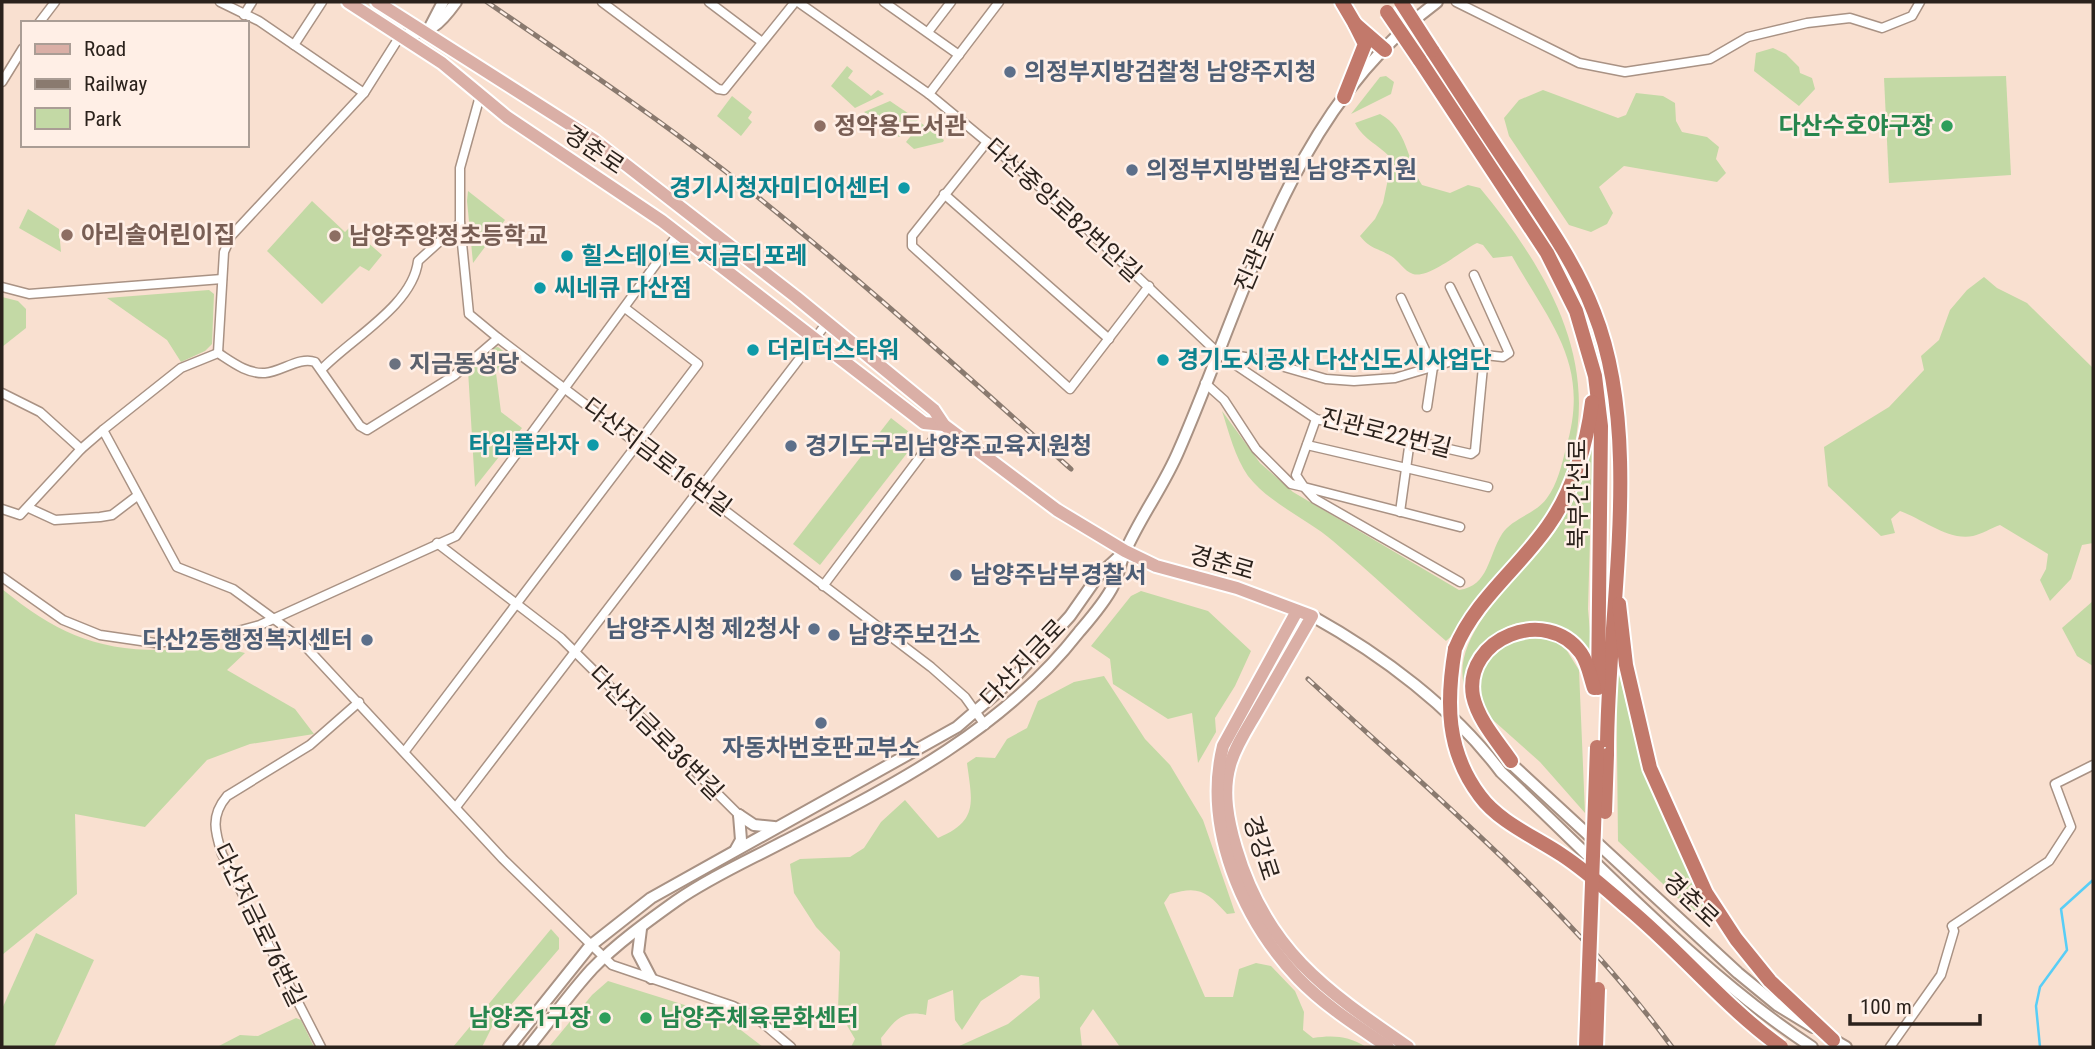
<svg xmlns="http://www.w3.org/2000/svg" width="2095" height="1049" font-family="'Roboto Condensed','Noto Sans KR',sans-serif">
	<style>
		.green { fill: #c3d9a5 }
		.lines { fill: none; stroke-linecap: round; stroke-linejoin: round }
		.stream { stroke: #58cef6; stroke-width: 2.5 }
		.street-casing { stroke: #a99284; stroke-width: 11 }
		.secondary-casing { stroke: #a99284; stroke-width: 14 }
		.primary-casing { stroke: #fff; stroke-width: 16 }
		.highway-casing { stroke: #fff; stroke-width: 18 }
		.street { stroke: #fff; stroke-width: 8 }
		.secondary { stroke: #fff; stroke-width: 10 }
		.primary { stroke: #daafa6; stroke-width: 12 }
		.highway { stroke: #c2796b; stroke-width: 14 }
		.rail-casing { stroke: #8a7a6f; stroke-width: 5 }
		.rail { stroke: #ffefe6; stroke-width: 2.5; stroke-dasharray: 8; stroke-linecap: butt }
		.highway-bridge-casing { stroke: #fff; stroke-width: 18; stroke-linecap: butt }
		.highway-bridge { stroke: #c2796b; stroke-width: 14 }
		.service-dot { fill: #5c6f8a; stroke: #ffefe6; stroke-width: 2.5 }
		.education-dot { fill: #8d6e63; stroke: #ffefe6; stroke-width: 2.5 }
		.leisure-dot { fill: #2e9e5b; stroke: #ffefe6; stroke-width: 2.5 }
		.culture-dot { fill: #0f9aa8; stroke: #ffefe6; stroke-width: 2.5 }
		.worship-dot { fill: #6b7280; stroke: #ffefe6; stroke-width: 2.5 }
		.labels { text-anchor: middle; dominant-baseline: central; stroke-width: 5; stroke-linejoin: round; paint-order: stroke }
		.service-label { font-size: 24px; font-weight: bold; fill: #4e5e75; stroke: #ffefe6; text-anchor: start }
		.education-label { font-size: 24px; font-weight: bold; fill: #785e54; stroke: #ffefe6; text-anchor: start }
		.leisure-label { font-size: 24px; font-weight: bold; fill: #27864d; stroke: #ffefe6; text-anchor: end }
		.street-label { font-size: 24px; fill: #2b221c; stroke: #ffefe6 }
		.culture-label { font-size: 24px; font-weight: bold; fill: #0d838f; stroke: #ffefe6; text-anchor: start }
		.worship-label { font-size: 24px; font-weight: bold; fill: #5b616d; stroke: #ffefe6; text-anchor: start }
	</style>
	<rect width="100%" height="100%" fill="#f9e0d0"/>
	<g class="green">
		<polygon points="1773,48 1786,54 1799,67 1800,73 1812,78 1815,89 1799,106 1754,71 1756,53"/>
		<polygon points="847,66 853,71 848,78 871,96 878,90 884,94 855,108 831,86"/>
		<polygon points="1386,76 1394,82 1391,94 1351,114 1380,77"/>
		<polygon points="2006,76 2011,175 1889,183 1884,78"/>
		<polygon points="1543,90 1618,118 1626,115 1636,93 1663,96 1675,103 1676,121 1682,132 1707,137 1719,147 1716,159 1726,173 1717,182 1624,166 1599,187 1613,213 1607,224 1591,232 1569,225 1509,136 1504,118 1519,100"/>
		<polygon points="732,96 752,112 748,118 752,122 741,136 717,116"/>
		<polygon points="890,101 918,120 899,137 864,112"/>
		<path d="M1380,114c28,15 27,47 42,71l28,8 18,-8 12,3c73,88 132,192 78,306 -5,11 -9,24 -16,34 -13,18 -31,35 -46,52 -17,19 -30,45 -50,61 -38,-33 -75,-68 -113,-100 -27,-23 -63,-37 -85,-65 -13,-19 -19,-43 -26,-65l38,52 33,29 166,98c30,-4 29,-34 43,-56 10,-16 34,-20 45,-36 10,-13 15,-34 19,-50 25,-84 -15,-123 -54,-192l-19,2 -10,-13 -6,-2c-15,7 -48,36 -64,31 -9,-3 -14,-13 -22,-18 -13,-8 -21,-7 -31,-20l15,-17 8,-16 9,-43c-11,-15 -28,-19 -37,-37z"/>
		<polygon points="921,123 944,140 943,142 914,149 906,142"/>
		<polygon points="468,191 505,220 473,263 467,201"/>
		<polygon points="312,201 345,232 350,227 382,255 369,271 360,266 322,304 267,251"/>
		<polygon points="28,209 59,229 61,252 19,228"/>
		<path d="M1984,277l13,11 30,15 66,65v175l-11,2 -11,34 -21,22 -10,-21 6,-11 2,-15 -48,-29c-9,3 -18,9 -27,11 -25,5 -50,-17 -73,-25l-9,8 4,14 -14,3 -53,-50 -4,-39 65,-40 35,-37 -3,-14 18,-16 11,-30 17,-20z"/>
		<polygon points="209,290 214,294 212,344 205,351 181,362 167,340 107,298"/>
		<polygon points="2,297 18,301 26,309 26,328 2,347"/>
		<polygon points="498,347 510,356 496,373 501,412 522,428 475,487 468,370 491,348"/>
		<polygon points="891,418 918,439 820,565 793,544"/>
		<path d="M1593,434l-5,175 4,45c-24,-27 -68,-47 -100,-17 -9,9 -18,48 -23,61 -31,-57 55,-123 85,-165 21,-29 33,-64 39,-99z"/>
		<path d="M2,589c53,43 93,62 163,61 29,0 51,-4 80,3l-18,17 68,39 19,25 -64,10 -43,16 -62,67 -70,-13 2,80 -75,61z"/>
		<polygon points="1141,591 1208,611 1251,651 1235,686 1215,718 1216,732 1198,763 1192,713 1168,719 1113,684 1110,659 1091,646 1131,596"/>
		<polygon points="2093,601 2093,666 2077,656 2062,628"/>
		<polygon points="1545,636 1564,646 1579,670 1585,813 1540,762 1485,713 1477,696 1482,663 1508,637"/>
		<path d="M1616,659c18,92 52,180 97,262l-5,6 -90,-86z"/>
		<path d="M1104,676l41,63 25,26 33,55 28,81 4,12 -8,1c-20,-22 -27,-29 -57,-20l-6,9 41,94h28l6,-28 17,-6 15,3 24,25 9,21 -1,18 10,8c21,-3 35,-2 53,9h-246l-27,-38 -13,19 2,19h-125l51,-23 32,-26 -1,-21 -18,-2 -40,26 -19,29 -7,-10 -2,-30 -25,10 -2,15c-24,-6 -31,6 -45,23l1,9h-31l4,-8 -17,-29 2,-58 -24,-25 -22,-34 -4,-29 10,-5 50,-2 14,-9 17,-26 24,-22 33,38c41,-17 34,-36 29,-75l9,-6 19,1 12,-19 20,-11 11,-27 36,-19z"/>
		<polygon points="551,929 559,938 559,949 492,1027 482,1047 453,1047"/>
		<polygon points="36,933 94,960 54,1047 2,1047 2,1009"/>
		<polygon points="608,981 707,1012 733,1024 763,1047 549,1047 592,995"/>
		<polygon points="296,1018 301,1020 314,1047 217,1047 240,1035 258,1036"/>
	</g>
	<g class="lines">
		<polyline class="stream" points="2040,1047 2036,1006 2040,987 2067,950 2061,909 2093,880"/>
		<defs>
			<g id="street">
				<polyline points="220,2 259,21 364,93"/>
				<polyline points="602,2 718,89 724,90 795,2"/>
				<polyline points="709,2 762,42"/>
				<polyline points="798,2 929,94 987,142 1070,213 1218,353 1316,419 1471,454 1475,451 1484,356 1450,287"/>
				<polyline points="884,2 959,55"/>
				<polyline points="1456,2 1579,63 1625,72 1710,59 1748,37 1807,23 1850,18 1882,28 1912,16 1920,2"/>
				<polyline points="244,15 252,2"/>
				<polyline points="39,23 55,2"/>
				<polyline points="928,32 951,2"/>
				<polyline points="294,45 322,2"/>
				<polyline points="2,82 23,48"/>
				<polyline points="929,94 999,2"/>
				<path d="M480,96l-20,72v55l9,91 29,24 -43,37 -88,55 -7,-4 -45,-64c-15,-6 -34,10 -50,11 -18,1 -33,-11 -47,-20l-37,15 -78,62 74,137 56,22 60,44 210,226 109,106 121,41 25,13 33,28"/>
				<polyline points="987,142 912,236 912,246 1070,389 1149,286"/>
				<polyline points="944,194 1109,339"/>
				<polyline points="2,287 29,294 222,279"/>
				<polyline points="1401,298 1433,367 1427,407"/>
				<polyline points="498,338 931,667 965,697 985,725"/>
				<polyline points="218,353 224,252 231,236 364,93 400,36"/>
				<polyline points="1221,353 1257,359 1326,379 1354,381 1395,378 1476,354 1503,357 1509,353 1474,275"/>
				<path d="M322,369c30,-31 91,-64 96,-108l42,-38"/>
				<polyline points="1205,383 1224,400 1256,449 1291,484 1304,487 1315,499 1460,582"/>
				<polyline points="2,393 40,412 81,449 103,430"/>
				<polyline points="1316,419 1296,475 1304,487 1460,527"/>
				<polyline points="1307,445 1488,487"/>
				<polyline points="29,508 55,520 100,517 112,515 137,496"/>
				<polyline points="2,509 20,515 81,449"/>
				<polyline points="1400,512 1410,440"/>
				<polyline points="437,543 561,638 739,815"/>
				<polyline points="2,577 63,620 100,635 155,643 223,635 260,625 456,536 678,234"/>
				<polyline points="823,586 944,425"/>
				<polyline points="405,751 698,364 625,308"/>
				<polyline points="456,807 826,324"/>
				<path d="M321,1047l-99,-193c-7,-22 -12,-38 5,-58l83,-51 49,-43"/>
				<polyline points="1890,1047 1941,975 1954,931 1952,926 2049,861 2071,827 2055,784 2093,765"/>
			</g>
			<g id="secondary">
				<polyline points="430,27 443,2"/>
				<path d="M400,36c31,-4 38,-9 56,-34"/>
				<path d="M1312,616c70,39 141,92 189,156 97,91 201,203 311,275"/>
				<polyline points="1505,758 1738,973 1777,1005 1813,1027"/>
				<polyline points="739,815 754,825 774,827"/>
				<polyline points="736,849 741,840 739,815"/>
				<polyline points="641,929 638,953 651,978"/>
				<polyline points="1827,1036 1846,1047"/>
				<polyline points="509,1047 590,946 651,898 957,727 1015,677 1070,616 1098,576 1123,553"/>
				<path d="M529,1047c21,-26 41,-54 63,-78 24,-25 56,-48 84,-68 33,-23 71,-40 107,-59 109,-56 219,-111 296,-210 12,-14 26,-30 34,-46 6,-11 7,-24 12,-34 15,-35 39,-66 54,-102 69,-158 111,-340 258,-448"/>
			</g>
			<g id="primary">
				<polyline points="348,2 442,63 507,117 662,221 924,423 944,425"/>
				<path d="M377,2l217,138 202,157 138,113 10,15 113,85 68,41 31,15 81,22 75,28c-18,31 -35,61 -53,92 -10,18 -23,36 -29,57 -8,27 -2,56 6,83 30,102 89,142 172,199"/>
				<path d="M1297,611l-74,135c-20,81 19,173 75,232 26,27 59,48 90,69"/>
			</g>
			<g id="highway">
				<polyline points="1342,2 1355,24 1385,50"/>
				<path d="M1432,50c27,41 54,83 82,124 29,44 61,88 80,138 51,128 12,306 13,443"/>
				<polyline points="1419,59 1547,253 1576,311 1595,376 1601,426 1598,688"/>
				<polyline points="1344,97 1365,44 1355,24"/>
				<polyline points="1619,604 1626,665 1650,768 1706,893 1736,939 1770,981 1833,1040"/>
				<path d="M1455,649c20,-49 63,-80 93,-123 25,-35 39,-82 44,-124"/>
				<path d="M1511,761c-13,-19 -33,-41 -38,-65 -10,-58 74,-91 108,-43 7,10 9,23 13,35"/>
			</g>
		</defs>
		<use href="#street" class="street-casing"/>
		<use href="#secondary" class="secondary-casing"/>
		<use href="#primary" class="primary-casing"/>
		<use href="#highway" class="highway-casing"/>
		<use href="#street" class="street"/>
		<use href="#secondary" class="secondary"/>
		<use href="#primary" class="primary"/>
		<use href="#highway" class="highway"/>
		<defs>
			<g id="rail">
				<path d="M487,2c80,55 161,109 238,169 120,94 233,197 346,298"/>
				<path d="M1308,679c126,116 262,229 364,368"/>
			</g>
		</defs>
		<use href="#rail" class="rail-casing"/>
		<use href="#rail" class="rail"/>
		<defs>
			<g id="highway-bridge">
				<polyline points="1401,2 1432,50"/>
				<polyline points="1387,12 1419,59"/>
				<path d="M1455,649c-9,53 -9,102 25,147 19,26 55,41 82,59 23,15 45,35 66,53 53,44 97,99 153,139"/>
				<polyline points="1605,812 1607,755"/>
				<polyline points="1586,1047 1597,747"/>
				<polyline points="1596,1047 1598,989"/>
			</g>
		</defs>
		<use href="#highway-bridge" class="highway-bridge-casing"/>
		<use href="#highway-bridge" class="highway-bridge"/>
	</g>
	<g class="service-dot">
		<circle cx="1010" cy="72" r="7"/>
		<circle cx="1132" cy="170" r="7"/>
		<circle cx="791" cy="446" r="7"/>
		<circle cx="956" cy="575" r="7"/>
		<circle cx="814" cy="629" r="7"/>
		<circle cx="834" cy="635" r="7"/>
		<circle cx="367" cy="640" r="7"/>
		<circle cx="821" cy="723" r="7"/>
	</g>
	<g class="education-dot">
		<circle cx="820" cy="126" r="7"/>
		<circle cx="67" cy="235" r="7"/>
		<circle cx="335" cy="236" r="7"/>
	</g>
	<g class="leisure-dot">
		<circle cx="1947" cy="126" r="7"/>
		<circle cx="605" cy="1018" r="7"/>
		<circle cx="646" cy="1018" r="7"/>
	</g>
	<g class="culture-dot">
		<circle cx="904" cy="188" r="7"/>
		<circle cx="567" cy="256" r="7"/>
		<circle cx="540" cy="288" r="7"/>
		<circle cx="753" cy="350" r="7"/>
		<circle cx="1163" cy="360" r="7"/>
		<circle cx="593" cy="445" r="7"/>
	</g>
	<circle class="worship-dot" cx="395" cy="364" r="7"/>
	<g class="labels">
		<g class="service-label">
			<text x="1024" y="72">의정부지방검찰청 남양주지청</text>
			<text x="1146" y="170">의정부지방법원 남양주지원</text>
			<text x="805" y="446">경기도구리남양주교육지원청</text>
			<text x="970" y="575">남양주남부경찰서</text>
			<text x="800" y="629" text-anchor="end">남양주시청 제2청사</text>
			<text x="848" y="635">남양주보건소</text>
			<text x="353" y="640" text-anchor="end">다산2동행정복지센터</text>
			<text x="821" y="748" text-anchor="middle">자동차번호판교부소</text>
		</g>
		<g class="education-label">
			<text x="834" y="126">정약용도서관</text>
			<text x="81" y="235">아리솔어린이집</text>
			<text x="349" y="236">남양주양정초등학교</text>
		</g>
		<g class="leisure-label">
			<text x="1933" y="126">다산수호야구장</text>
			<text x="591" y="1018">남양주1구장</text>
			<text x="660" y="1018" text-anchor="start">남양주체육문화센터</text>
		</g>
		<g class="street-label">
			<text transform="translate(594 150) rotate(34)">경춘로</text>
			<text transform="translate(1063 210) rotate(42)">다산중앙로82번안길</text>
			<text transform="translate(1255 260) rotate(-67)">진관로</text>
			<text transform="translate(1386 433) rotate(14)">진관로22번길</text>
			<text transform="translate(657 457) rotate(37)">다산지금로16번길</text>
			<text transform="translate(1578 494) rotate(-90)">북부간선로</text>
			<text transform="translate(1222 563) rotate(16)">경춘로</text>
			<text transform="translate(1023 663) rotate(-46)">다산지금로</text>
			<text transform="translate(656 733) rotate(45)">다산지금로36번길</text>
			<text transform="translate(1261 848) rotate(72)">경강로</text>
			<text transform="translate(1691 900) rotate(43)">경춘로</text>
			<text transform="translate(259 925) rotate(64)">다산지금로76번길</text>
		</g>
		<g class="culture-label">
			<text x="890" y="188" text-anchor="end">경기시청자미디어센터</text>
			<text x="581" y="256">힐스테이트 지금디포레</text>
			<text x="554" y="288">씨네큐 다산점</text>
			<text x="767" y="350">더리더스타워</text>
			<text x="1177" y="360">경기도시공사 다산신도시사업단</text>
			<text x="579" y="445" text-anchor="end">타임플라자</text>
		</g>
		<g class="worship-label">
			<text x="409" y="364">지금동성당</text>
		</g>
	</g>
	<rect width="2095" height="1049" fill="none" stroke="#2b221c" stroke-width="7"/>
	<rect x="21" y="21" width="228" height="126" fill="#ffefe6" stroke="#aa9d95" stroke-width="2"/>
	<rect x="35" y="44" width="35" height="10" fill="#daafa6" stroke="#aa9d95" stroke-width="2"/>
	<text x="84" y="56" font-size="21" fill="#2b221c">Road</text>
	<rect x="35" y="79" width="35" height="10" fill="#8a7a6f" stroke="#aa9d95" stroke-width="2"/>
	<text x="84" y="91" font-size="21" fill="#2b221c">Railway</text>
	<rect x="35" y="108" width="35" height="21" fill="#c3d9a5" stroke="#aa9d95" stroke-width="2"/>
	<text x="84" y="126" font-size="21" fill="#2b221c">Park</text>
	<path d="M1850 1014v10h130v-10" fill="none" stroke="#2b221c" stroke-width="3.5"/>
	<text x="1860" y="1014" font-size="21" fill="#2b221c" stroke="#ffefe6" stroke-width="5" paint-order="stroke">100 m</text>
</svg>
